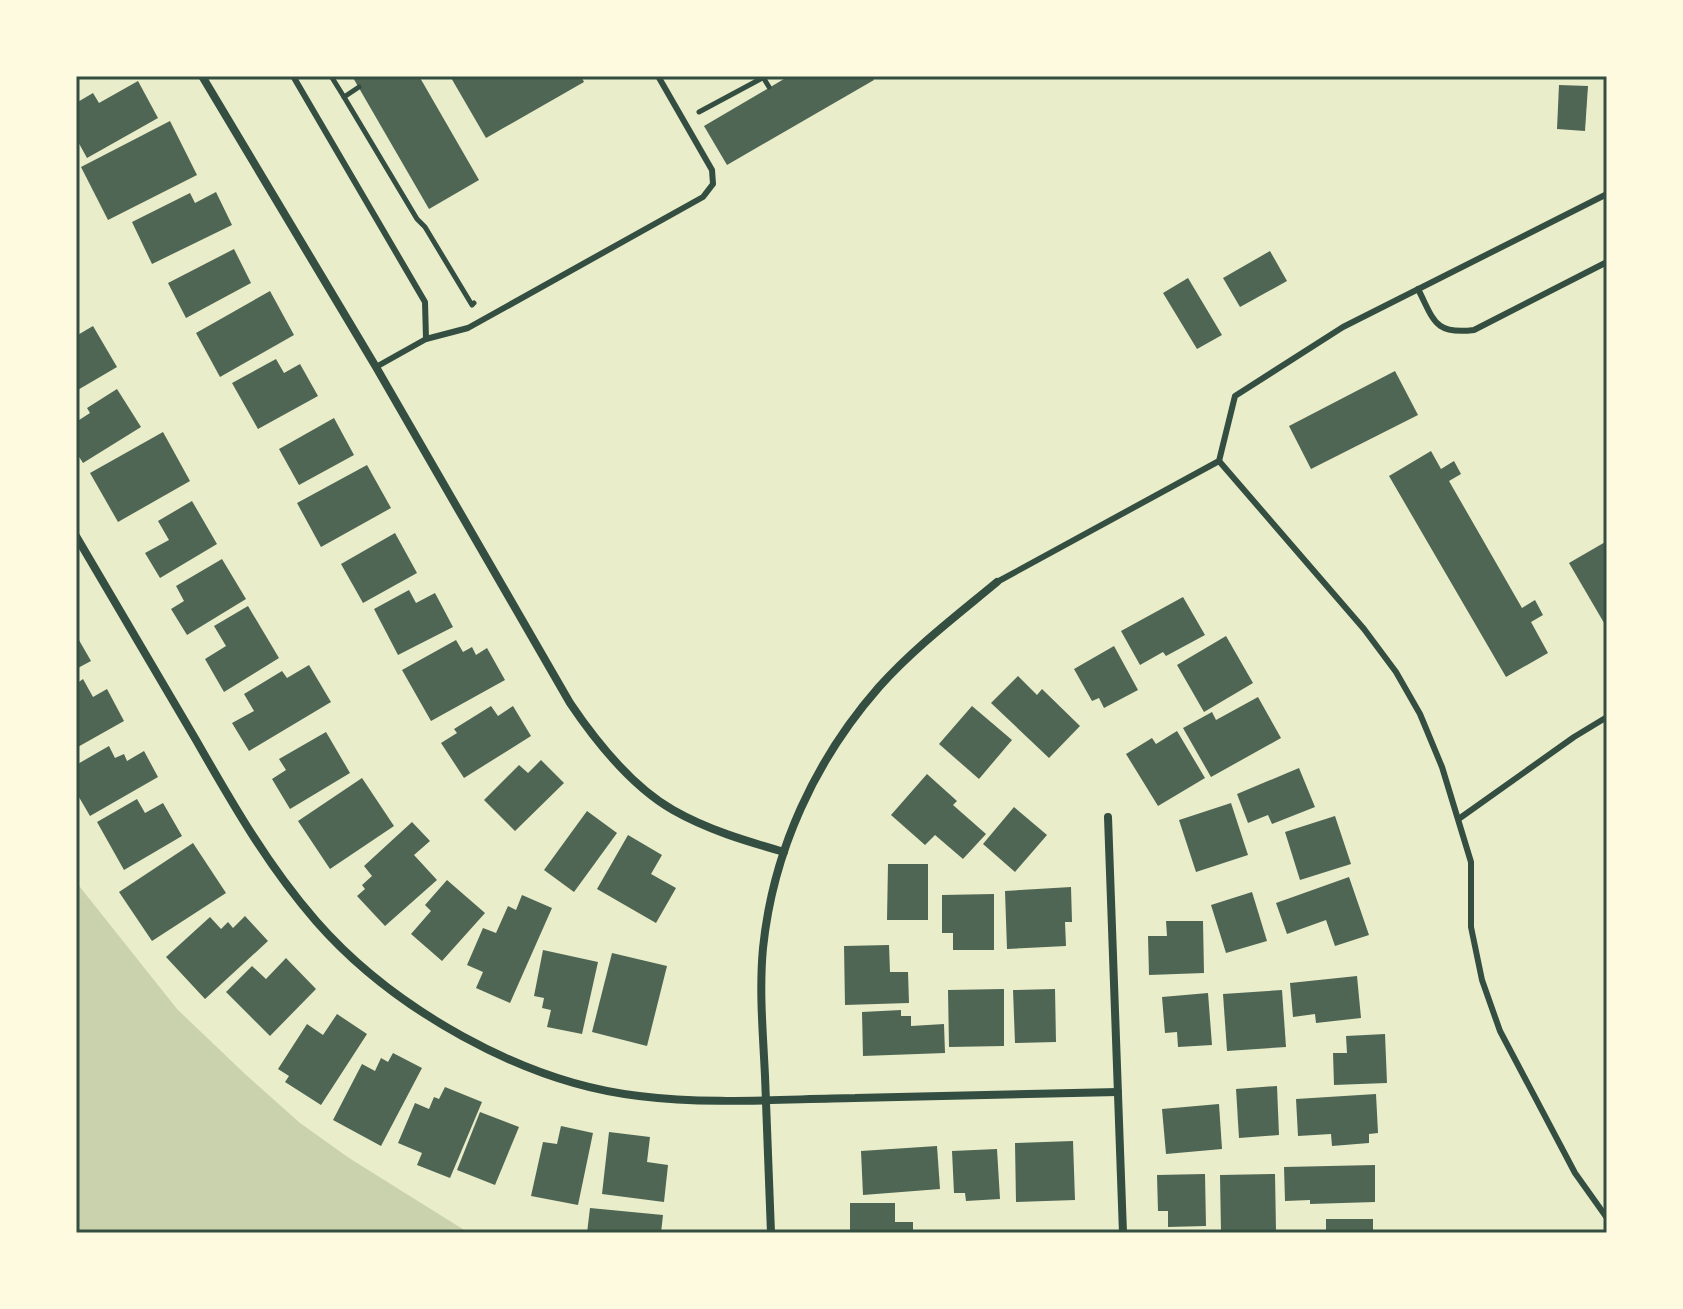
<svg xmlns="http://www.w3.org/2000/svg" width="1683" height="1309" font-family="'Space Grotesk',sans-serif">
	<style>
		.green { fill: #cad2ad }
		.building { fill: #4f6655 }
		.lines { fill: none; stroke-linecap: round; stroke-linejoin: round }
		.path { stroke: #344e41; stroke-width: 5 }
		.service { stroke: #344e41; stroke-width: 6 }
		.minor { stroke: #344e41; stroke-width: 8 }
		.neatline { fill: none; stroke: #344e41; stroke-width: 3 }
	</style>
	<rect width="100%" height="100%" fill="#e9edc9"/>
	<polygon class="green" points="76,882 177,1009 245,1074 300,1123 349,1158 469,1233 76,1233"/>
	<g class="building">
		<polygon points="352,76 419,76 479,180 429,209"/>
		<polygon points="450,76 581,76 584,82 486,138"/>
		<polygon points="789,76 871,76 874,80 727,165 704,126"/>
		<polygon points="138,81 158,118 87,158 76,138 76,103 93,93 99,103"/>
		<polygon points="1559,85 1588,86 1585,131 1557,129"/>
		<polygon points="170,121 197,175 108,220 81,167"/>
		<polygon points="216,192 232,225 152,264 132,222 190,193 195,203"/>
		<polygon points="234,249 251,283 186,318 168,283"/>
		<polygon points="1270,251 1287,281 1240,307 1223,278"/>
		<polygon points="1188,278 1222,335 1197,349 1163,293"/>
		<polygon points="270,291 294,335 220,377 196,333"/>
		<polygon points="93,326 117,367 76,391 76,336"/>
		<polygon points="276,359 284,373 300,364 318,396 258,429 232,383"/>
		<polygon points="1395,371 1418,415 1311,469 1289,426"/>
		<polygon points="117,389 141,427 83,463 76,452 76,422 90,413 87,408"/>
		<polygon points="334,418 354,455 299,485 279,449"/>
		<polygon points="163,432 190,481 118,522 90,473"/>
		<polygon points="1431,451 1441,469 1454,461 1461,474 1449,481 1522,608 1535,600 1543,615 1531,622 1548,653 1506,677 1389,476"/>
		<polygon points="367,465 391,508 321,547 297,503"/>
		<polygon points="192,501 217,544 160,578 145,553 169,540 158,521"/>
		<polygon points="395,533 417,573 363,603 341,564"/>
		<polygon points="1607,541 1607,628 1569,563"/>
		<polygon points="222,559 246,599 187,635 171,609 184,601 176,586"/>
		<polygon points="409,590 416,603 435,593 453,627 398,655 374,609"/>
		<polygon points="1183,597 1205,635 1166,656 1163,652 1140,665 1121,631"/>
		<polygon points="248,606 279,658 224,692 205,659 226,646 214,626"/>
		<polygon points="76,635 91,661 76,669"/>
		<polygon points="1226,636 1253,683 1204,712 1177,665"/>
		<polygon points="456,640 463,652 472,647 476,655 487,648 505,680 431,721 402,670"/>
		<polygon points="1114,646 1138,690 1104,708 1099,698 1092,701 1074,669"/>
		<polygon points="309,665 331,702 249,751 232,723 254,711 244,694 282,671 287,678"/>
		<polygon points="1018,676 1037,695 1042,689 1080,726 1049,758 991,703"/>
		<polygon points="83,679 93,697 107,689 124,721 76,748 76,684"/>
		<polygon points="1258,697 1281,738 1211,777 1183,728 1212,712 1216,720"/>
		<polygon points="491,706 498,716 513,706 531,736 464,778 441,743 457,733 454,729"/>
		<polygon points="972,706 1012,740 979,779 939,744"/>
		<polygon points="1177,731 1205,778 1158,806 1126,754 1152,738 1156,744"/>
		<polygon points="326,732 350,773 290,809 272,779 286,770 279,759"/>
		<polygon points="109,746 115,758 124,754 127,761 144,751 158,777 90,816 76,792 76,765"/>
		<polygon points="541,760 564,783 515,831 484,800 519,765 528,773"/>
		<polygon points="1299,768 1315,807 1272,824 1268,815 1248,823 1237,794"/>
		<polygon points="927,774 957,801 953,805 986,834 963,859 935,835 925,845 891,815"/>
		<polygon points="362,778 394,826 330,869 298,821"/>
		<polygon points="137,799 145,813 163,803 182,836 124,870 97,822"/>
		<polygon points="1231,803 1248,855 1196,872 1179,820"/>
		<polygon points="1014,807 1047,835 1015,872 983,844"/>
		<polygon points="587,811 617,833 574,892 544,870"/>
		<polygon points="1335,816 1351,864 1300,880 1285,832"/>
		<polygon points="412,822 430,841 414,855 437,880 385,926 357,896 365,889 362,885 372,876 364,866"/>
		<polygon points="628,835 662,855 651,874 676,888 656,923 597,889"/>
		<polygon points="193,843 226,893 152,941 119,892"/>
		<polygon points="888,864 928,864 928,920 887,920"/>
		<polygon points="1349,877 1369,935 1335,946 1326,920 1287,934 1276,903"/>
		<polygon points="447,880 485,913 442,961 411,934 431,911 425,905"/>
		<polygon points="1071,887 1072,922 1065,922 1066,946 1007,949 1005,891"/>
		<polygon points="1252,892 1267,941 1226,953 1211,905"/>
		<polygon points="994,894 994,950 953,950 953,933 942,933 942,895"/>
		<polygon points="522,895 552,908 510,1003 476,988 483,972 467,965 483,928 496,933 508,906 516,910"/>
		<polygon points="245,916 268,941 205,999 166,957 210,917 221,929 228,922 233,928"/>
		<polygon points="1166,921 1203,921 1204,973 1149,975 1148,936 1167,936"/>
		<polygon points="889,945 890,972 908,972 909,1003 845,1005 844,946"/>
		<polygon points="543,950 598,962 582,1034 547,1027 551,1010 542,1008 544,998 534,996"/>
		<polygon points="612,953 667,966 647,1046 592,1032"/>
		<polygon points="286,958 316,989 270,1036 226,992 252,966 266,979"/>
		<polygon points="1357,976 1361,1018 1316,1023 1315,1014 1293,1017 1290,983"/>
		<polygon points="1004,989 1004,1046 949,1047 948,990"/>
		<polygon points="1055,989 1056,1042 1015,1043 1013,990"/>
		<polygon points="1282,990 1286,1047 1227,1051 1223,994"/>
		<polygon points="1208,993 1212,1045 1178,1047 1177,1032 1165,1033 1162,997"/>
		<polygon points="901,1010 901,1016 911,1016 911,1026 944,1024 945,1053 863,1056 862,1012"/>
		<polygon points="337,1014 367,1034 321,1105 285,1082 289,1076 278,1069 307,1024 323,1035"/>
		<polygon points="1385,1034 1387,1083 1334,1085 1333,1053 1347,1053 1346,1036"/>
		<polygon points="393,1053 422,1068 381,1146 333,1120 362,1064 375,1071 381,1058 388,1062"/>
		<polygon points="1277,1086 1279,1135 1239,1138 1236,1089"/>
		<polygon points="445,1087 482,1102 450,1178 417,1165 422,1153 398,1143 415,1103 429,1109 434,1097 439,1099"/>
		<polygon points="1376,1094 1378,1133 1369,1134 1369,1143 1332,1146 1331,1134 1298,1136 1296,1099"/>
		<polygon points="1219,1104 1222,1149 1166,1154 1162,1109"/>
		<polygon points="480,1112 519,1127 495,1185 457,1170"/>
		<polygon points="561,1126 593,1133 578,1205 531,1196 543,1142 557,1144"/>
		<polygon points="609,1132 650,1137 647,1162 668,1165 664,1202 602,1194"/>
		<polygon points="1073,1141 1075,1200 1016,1202 1015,1143"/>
		<polygon points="937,1146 940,1189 863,1195 861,1151"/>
		<polygon points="997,1149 1000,1199 966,1201 965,1193 954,1193 952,1151"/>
		<polygon points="1375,1165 1375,1202 1310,1204 1310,1200 1285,1201 1284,1167"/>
		<polygon points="1205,1174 1206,1226 1168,1227 1168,1211 1158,1211 1157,1175"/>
		<polygon points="1275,1174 1276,1231 1221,1232 1220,1175"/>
		<polygon points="850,1203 895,1203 895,1222 913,1222 913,1233 850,1233"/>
		<polygon points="590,1208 663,1215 661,1233 587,1233"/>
		<rect x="1326" y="1219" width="47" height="14"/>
	</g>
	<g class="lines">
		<g class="path">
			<polyline points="331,76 344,97 359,87"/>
			<polyline points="763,77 769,87"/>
			<polyline points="344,97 417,219 425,227 472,305 474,303"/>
			<polyline points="699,112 766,76"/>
		</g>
		<g class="service">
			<polyline points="293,76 425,302 426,339 376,367"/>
			<path d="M1418,289c16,31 16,46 56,41l133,-68"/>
			<polyline points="426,339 468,328 703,197 713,184 712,170 658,76"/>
			<polyline points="1219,461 1364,629 1396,672 1420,714 1442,767 1471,862 1471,927 1482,980 1500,1031 1575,1173 1607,1218"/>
			<polyline points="997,582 1219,461 1235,396 1343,327 1607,194"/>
			<polyline points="1460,818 1574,737 1607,717"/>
		</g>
		<g class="minor">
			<path d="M202,76l174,291 194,336c27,40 61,83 103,107 35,20 73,31 111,42"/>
			<path d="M76,536c40,68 80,136 120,204 36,63 72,126 120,181 76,87 207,162 323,175 72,9 144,3 216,2 88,-2 176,-4 263,-6"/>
			<polyline points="1108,817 1123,1233"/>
			<path d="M771,1233c-2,-52 -4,-105 -6,-157 -2,-43 -6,-85 -2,-128 10,-97 52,-188 116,-261 35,-39 77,-71 118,-105"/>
		</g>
	</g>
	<rect width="1683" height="1309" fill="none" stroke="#fefae0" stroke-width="156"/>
	<rect x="78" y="78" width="1527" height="1153" class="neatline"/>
</svg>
